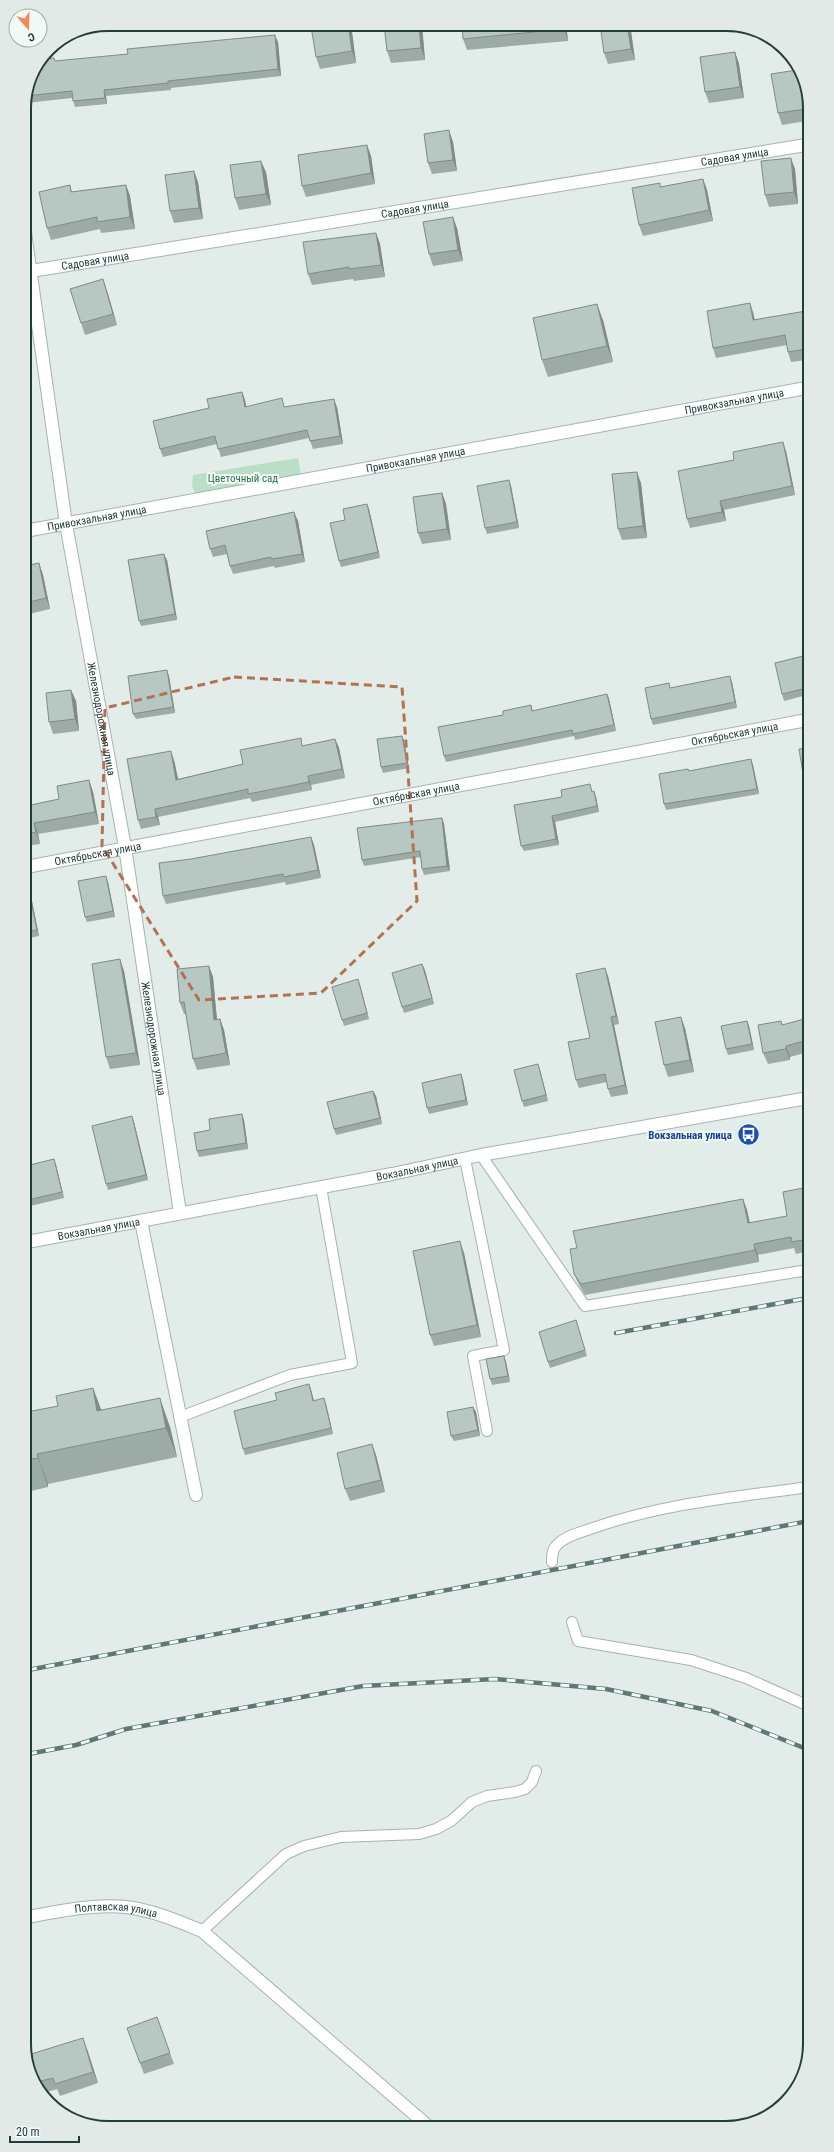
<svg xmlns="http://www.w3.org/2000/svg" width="834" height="2152" font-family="'Roboto Condensed',sans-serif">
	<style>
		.green { fill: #bbdec6 }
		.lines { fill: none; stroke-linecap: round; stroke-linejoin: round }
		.lane-casing { stroke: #a5b4b0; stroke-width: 12 }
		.street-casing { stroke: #a5b4b0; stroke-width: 14 }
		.lane { stroke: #fff; stroke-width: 10 }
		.street { stroke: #fff; stroke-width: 12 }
		.rail-casing { stroke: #5c7973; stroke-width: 4.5 }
		.rail { stroke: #f3f9f6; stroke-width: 3; stroke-dasharray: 9; stroke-linecap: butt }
		.wall { fill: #9daba7 }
		.shaded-wall { fill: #808b88 }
		.building { fill: #b7c7c2; stroke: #808b88 }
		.marked { fill: none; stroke: #b47250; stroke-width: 3; stroke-dasharray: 8 5; stroke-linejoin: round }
		.labels { text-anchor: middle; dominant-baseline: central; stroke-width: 4; stroke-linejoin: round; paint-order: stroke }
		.street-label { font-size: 11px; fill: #223e38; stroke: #f3f9f6 }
		.park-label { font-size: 11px; fill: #2c754c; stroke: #f3f9f6 }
		.transit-label { font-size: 11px; font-weight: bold; fill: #164399; stroke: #f3f9f6; text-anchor: end }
		.rim { fill: none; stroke: #223e38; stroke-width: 2 }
	</style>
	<rect width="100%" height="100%" fill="#e2ece8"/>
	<polygon class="green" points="298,458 302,480 197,497 192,486 193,475"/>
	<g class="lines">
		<defs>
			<g id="lane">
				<polyline points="481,1155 585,1306 808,1270"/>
				<polyline points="465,1159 504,1350 473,1356 487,1431"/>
				<polyline points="180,1417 290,1375 352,1363 321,1187"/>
				<path d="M552,1562c0,-6 0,-13 5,-17 8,-9 22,-12 33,-16 70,-25 145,-32 219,-42"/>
				<polyline points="572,1622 578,1641 691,1660 746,1678 809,1706"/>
				<polyline points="202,1931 286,1854 304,1846 341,1837 419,1834 436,1829 451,1821 472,1802 487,1796 515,1792 525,1789 532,1782 536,1771"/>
			</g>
			<g id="street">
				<path id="s1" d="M24,225l42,299 59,323 55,366"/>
				<path id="s2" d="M25,272l781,-127"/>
				<path id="s3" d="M25,531l781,-143"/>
				<path id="s4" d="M26,867l781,-147"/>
				<polyline points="141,1221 196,1495"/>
				<path id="s5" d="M27,1242l365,-68 89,-19 327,-57"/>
				<path id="s6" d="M28,1917c32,-6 65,-13 98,-10 26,3 52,14 76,24l226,195"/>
			</g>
		</defs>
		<use href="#lane" class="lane-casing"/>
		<use href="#street" class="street-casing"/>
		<use href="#lane" class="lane"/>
		<use href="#street" class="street"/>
		<defs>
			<g id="rail">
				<polyline points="616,1333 808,1298"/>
				<polyline points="28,1670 809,1521"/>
				<polyline points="28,1754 76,1745 126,1729 363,1686 495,1679 606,1689 712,1711 809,1750"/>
			</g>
		</defs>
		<use href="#rail" class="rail-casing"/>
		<use href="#rail" class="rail"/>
	</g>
	<g class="wall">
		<polygon points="384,24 422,24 425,60 391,63 387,51"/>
		<polygon points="566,24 568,41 467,50 463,39"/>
		<polygon points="630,24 635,60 608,64 604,53"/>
		<polygon points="352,32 356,63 320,69 316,57"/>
		<polygon points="278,42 281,76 171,88 171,90 106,96 107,104 75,107 72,98 26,103 25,100 30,76 56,61"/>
		<polygon points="735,52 739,64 744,98 709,103 705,92"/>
		<polygon points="806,81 806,121 782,125 778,113"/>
		<polygon points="453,142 457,171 432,174 428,163"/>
		<polygon points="367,145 371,156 375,184 306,197 302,186"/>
		<polygon points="795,169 798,204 769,207 765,195"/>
		<polygon points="194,171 198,182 203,219 174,223 170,211"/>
		<polygon points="266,172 271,205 239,210 235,198"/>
		<polygon points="703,179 707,190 713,221 643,236 639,225 661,187"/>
		<polygon points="70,185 72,192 126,185 130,196 135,229 101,233 100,229 51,240 47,228"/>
		<polygon points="457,228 463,261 433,266 429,254"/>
		<polygon points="376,233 380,244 385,277 354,281 353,279 312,285 308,274"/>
		<polygon points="107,291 117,325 85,335 81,323"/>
		<polygon points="806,311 806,360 791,362 788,352 787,345 716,358 713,348 753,312 755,320"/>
		<polygon points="603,320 613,362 548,377 542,360"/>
		<polygon points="242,392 245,400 246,407 337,407 343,444 313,449 309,438 221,457 217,444 163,457 160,449 209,408"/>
		<polygon points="786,451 795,495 724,510 726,521 690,528 687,519"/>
		<polygon points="641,483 647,538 622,540 618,529"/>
		<polygon points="511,486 519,528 487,534 485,528"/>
		<polygon points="442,493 446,504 451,540 422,544 418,533"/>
		<polygon points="369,509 380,558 341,567 339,561 345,520"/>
		<polygon points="298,521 305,562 275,568 274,566 233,574 230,566 227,554 213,557 210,549"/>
		<polygon points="167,560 177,620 141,626 139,621"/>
		<polygon points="39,563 43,575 50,609 25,615 25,566"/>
		<polygon points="807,655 807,695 784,701 782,694"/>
		<polygon points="169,676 175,713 136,719 133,714"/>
		<polygon points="732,682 737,708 653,725 651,719 671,688"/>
		<polygon points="71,690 76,701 79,731 53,734 49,722"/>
		<polygon points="607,694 609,699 616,731 575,740 574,736 446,762 444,756 503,715 531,705 533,711"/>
		<polygon points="402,736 404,741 409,768 383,773 381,767"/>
		<polygon points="335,739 339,748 345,778 311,785 312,790 252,802 250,798 158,817 160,825 141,829 138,820 174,760 178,779 243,764 303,746"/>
		<polygon points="753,765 759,794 666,810 664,804 688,769 689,771"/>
		<polygon points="89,780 93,792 99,824 38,834 40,844 26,846 26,806 59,799"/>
		<polygon points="593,792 596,797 599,812 555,822 559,845 524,851 521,846 514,805"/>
		<polygon points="442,818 444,824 450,871 424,875 422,869 421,857 364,866 362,860"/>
		<polygon points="311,837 314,845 321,878 286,885 285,882 166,904 163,896 191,859"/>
		<polygon points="108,882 115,917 87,922 85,917"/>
		<polygon points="26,891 31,896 39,936 29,938 31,948 26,949"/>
		<polygon points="422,964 434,1004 404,1013 402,1007"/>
		<polygon points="209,966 213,977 217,1020 220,1019 224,1030 230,1065 197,1070 193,1059 186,1014 184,1014 180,1003"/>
		<polygon points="124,971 140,1065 110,1069 106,1057"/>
		<polygon points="608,976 619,1024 614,1025 628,1094 611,1097 608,1089 607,1082 579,1088 576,1080 590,1038"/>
		<polygon points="360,985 369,1019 344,1026 342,1020"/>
		<polygon points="808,1018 808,1052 790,1057 790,1060 768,1064 763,1053 781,1021 783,1025"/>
		<polygon points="749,1026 754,1050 728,1055 726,1049"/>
		<polygon points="685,1028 694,1072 668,1077 664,1065"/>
		<polygon points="540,1070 548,1101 524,1107 522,1101"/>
		<polygon points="461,1074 463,1080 468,1105 429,1114 427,1108"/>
		<polygon points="373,1091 376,1096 382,1124 336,1135 334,1129"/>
		<polygon points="244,1120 248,1149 199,1157 197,1151 210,1130"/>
		<polygon points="134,1122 148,1180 108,1190 106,1184"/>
		<polygon points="56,1165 64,1198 30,1206 28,1199 27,1199 26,1166"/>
		<polygon points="808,1187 808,1251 796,1254 794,1248 758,1255 759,1262 585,1295 579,1285 574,1274 577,1248 743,1199 747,1210 750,1223 787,1216"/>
		<polygon points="464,1253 481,1337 434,1346 430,1335"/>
		<polygon points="576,1320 587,1356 550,1368 548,1362"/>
		<polygon points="504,1356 506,1362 510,1382 492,1385 490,1379"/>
		<polygon points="309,1384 311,1390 314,1400 326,1404 333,1434 245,1455 243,1449 277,1400"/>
		<polygon points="93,1388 101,1410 170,1427 177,1457 48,1484 48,1487 27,1492 27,1412 58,1406"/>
		<polygon points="473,1407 476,1412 480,1436 454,1441 451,1436"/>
		<polygon points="372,1444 376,1455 385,1492 350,1501 345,1489"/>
		<polygon points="157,2017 174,2064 144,2074 127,2028"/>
		<polygon points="87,2049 98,2083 60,2096 57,2089 44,2093 28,2071"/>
	</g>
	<g class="shaded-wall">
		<polygon points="348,24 349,24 352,32 356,63 352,51"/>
		<polygon points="419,24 422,24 422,26 425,60 421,48"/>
		<polygon points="563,24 566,24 568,41 564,29"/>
		<polygon points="627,24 630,24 635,60 631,49"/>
		<polygon points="275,35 278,42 281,76 278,69"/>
		<polygon points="735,52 739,64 744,98 740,87"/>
		<polygon points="104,90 106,96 107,104 105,98"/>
		<polygon points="449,130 453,142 457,171 453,160"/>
		<polygon points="367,145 371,156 375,184 371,173"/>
		<polygon points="791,158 795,169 798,204 794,192"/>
		<polygon points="261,161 266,172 271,205 266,194"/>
		<polygon points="194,171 198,182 203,219 199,208"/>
		<polygon points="703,179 707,190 713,221 709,210"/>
		<polygon points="126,185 130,196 135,229 130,217"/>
		<polygon points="453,217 457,228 463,261 458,250"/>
		<polygon points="376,233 380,244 385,277 381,265"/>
		<polygon points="103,279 107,291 117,325 113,314"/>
		<polygon points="750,303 753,312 756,330 753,320"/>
		<polygon points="597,304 603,320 613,362 607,346"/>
		<polygon points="242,392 245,400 248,415 245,407"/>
		<polygon points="334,399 337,407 343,444 340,436"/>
		<polygon points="783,442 786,451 795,495 792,486"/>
		<polygon points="637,472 641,483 647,538 643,526"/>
		<polygon points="509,480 511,486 519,528 517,522"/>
		<polygon points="442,493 446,504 451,540 447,529"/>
		<polygon points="720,501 724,510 726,521 722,512"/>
		<polygon points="367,504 369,509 380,558 378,552"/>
		<polygon points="294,512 298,521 305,562 302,554"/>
		<polygon points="164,554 167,560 177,620 175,614"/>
		<polygon points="39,563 43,575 50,609 46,598"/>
		<polygon points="167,670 169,676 175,713 173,707"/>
		<polygon points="730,676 732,682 737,708 735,702"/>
		<polygon points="71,690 76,701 79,731 75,719"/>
		<polygon points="607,694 609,699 616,731 614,725"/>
		<polygon points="402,736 404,741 409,768 407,763"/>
		<polygon points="335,739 339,748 345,778 342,769"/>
		<polygon points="171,751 174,760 180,788 176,780"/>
		<polygon points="751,759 753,765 759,794 757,789"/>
		<polygon points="308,776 311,785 312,790 309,782"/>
		<polygon points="89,780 93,792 99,824 95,812"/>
		<polygon points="594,791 596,797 599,812 597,806"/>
		<polygon points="155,809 158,817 160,825 156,817"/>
		<polygon points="552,816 555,822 559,845 556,839"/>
		<polygon points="442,818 444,824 450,871 447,866"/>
		<polygon points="34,823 38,834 40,844 36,832"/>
		<polygon points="311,837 314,845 321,878 318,870"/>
		<polygon points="106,876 108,882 115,917 113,911"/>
		<polygon points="29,891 31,896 39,936 37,930"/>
		<polygon points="27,932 29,938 31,948 29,942"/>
		<polygon points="120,959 124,971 140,1065 136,1053"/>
		<polygon points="422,964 425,970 434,1004 432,998"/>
		<polygon points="209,966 213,977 218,1031 214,1020"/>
		<polygon points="605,968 608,976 619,1024 616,1016"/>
		<polygon points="358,979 360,985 369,1019 367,1013"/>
		<polygon points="611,1017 614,1025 628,1094 625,1085"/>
		<polygon points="681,1017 685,1028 694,1072 690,1060"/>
		<polygon points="220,1019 224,1030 230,1065 226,1053"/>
		<polygon points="747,1021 749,1026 754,1050 752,1044"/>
		<polygon points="786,1046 790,1057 790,1060 786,1049"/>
		<polygon points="538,1064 540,1070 548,1101 546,1095"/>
		<polygon points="461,1074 463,1080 468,1105 466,1100"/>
		<polygon points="373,1091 376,1096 382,1124 380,1118"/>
		<polygon points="242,1114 244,1120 248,1149 246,1143"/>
		<polygon points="132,1116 134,1122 148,1180 146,1175"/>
		<polygon points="54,1159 56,1165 64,1198 62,1192"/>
		<polygon points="743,1199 747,1210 752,1235 748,1223"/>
		<polygon points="460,1241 464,1253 481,1337 477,1325"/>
		<polygon points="754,1244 758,1255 759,1262 755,1250"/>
		<polygon points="504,1356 506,1362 510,1382 508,1376"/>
		<polygon points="309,1384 311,1390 315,1406 313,1401"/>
		<polygon points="93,1388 104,1417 97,1411"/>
		<polygon points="160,1398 170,1427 177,1457 166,1428"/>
		<polygon points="324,1398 326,1404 333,1434 331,1428"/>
		<polygon points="473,1407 476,1412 480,1436 478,1430"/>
		<polygon points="372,1444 376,1455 385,1492 381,1480"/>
		<polygon points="37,1454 48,1484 48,1487 38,1458"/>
		<polygon points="83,2038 87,2049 98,2083 93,2072"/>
	</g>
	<g class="building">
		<polygon points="326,24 348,24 352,51 316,57 311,26"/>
		<polygon points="384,24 419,24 421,48 387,51"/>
		<polygon points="462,24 563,24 564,29 463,39"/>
		<polygon points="600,24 627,24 631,49 604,53"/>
		<polygon points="275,35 278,69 168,81 168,83 104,90 105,98 73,101 72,91 26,96 30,76 42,59 54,58 55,61 128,54 127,49"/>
		<polygon points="735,52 740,87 705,92 700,57"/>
		<polygon points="797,70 806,81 806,109 778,113 771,74"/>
		<polygon points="449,130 453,160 428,163 424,134"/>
		<polygon points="367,145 371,173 302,186 298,155"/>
		<polygon points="791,158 794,192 765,195 761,161"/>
		<polygon points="261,161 266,194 235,198 230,165"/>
		<polygon points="194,171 199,208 170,211 165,175"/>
		<polygon points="703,179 709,210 639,225 632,188 660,183 660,187"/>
		<polygon points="70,185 71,192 126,185 130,217 97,222 97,217 47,228 39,192"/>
		<polygon points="453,217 458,250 429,254 423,222"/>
		<polygon points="376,233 381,265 349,269 349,267 308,274 303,242"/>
		<polygon points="103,279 113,314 81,323 70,289"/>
		<polygon points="750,303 753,320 806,311 806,349 788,352 785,335 713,348 707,311"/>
		<polygon points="597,304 607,346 542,360 533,318"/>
		<polygon points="242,392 245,407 282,398 284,407 334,399 340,436 310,441 307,430 218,449 215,436 160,449 153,421 209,408 207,399"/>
		<polygon points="783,442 792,486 720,501 722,512 687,519 678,471 734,460 733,452"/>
		<polygon points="637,472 643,526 618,529 612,474"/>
		<polygon points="509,480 517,522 485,528 477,486"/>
		<polygon points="442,493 447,529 418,533 413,497"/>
		<polygon points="367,504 378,552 339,561 330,523 345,520 343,509"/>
		<polygon points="294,512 302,554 272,559 271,557 230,566 225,545 210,549 206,531"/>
		<polygon points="164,554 175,614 139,621 128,560"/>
		<polygon points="39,563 46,598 25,603 25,566"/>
		<polygon points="807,655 807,688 782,694 775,663"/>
		<polygon points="167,670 173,707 133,714 128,676"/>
		<polygon points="730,676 735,702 651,719 645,688 669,683 670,688"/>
		<polygon points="71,690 75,719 49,722 46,693"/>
		<polygon points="607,694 614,725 573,734 572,730 444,756 438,727 503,715 503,711 531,705 532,711"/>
		<polygon points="402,736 407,763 381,767 377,739"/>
		<polygon points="301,738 302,746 335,739 342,769 308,776 309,782 248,794 248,789 155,809 156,817 138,820 127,759 171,751 176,780 243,764 240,750"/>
		<polygon points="807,748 807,786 805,786 799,749"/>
		<polygon points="751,759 757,789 664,804 659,774 688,769 689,771"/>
		<polygon points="89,780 95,812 34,823 36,832 26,834 26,806 59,799 57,786"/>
		<polygon points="590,784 592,792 594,791 597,806 552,816 556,839 521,846 514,805 562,797 561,790"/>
		<polygon points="442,818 447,866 422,869 420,851 362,860 357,828"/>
		<polygon points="311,837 318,870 284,877 283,874 163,896 159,863 191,859"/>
		<polygon points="106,876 113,911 85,917 78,881"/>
		<polygon points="26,891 29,891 37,930 27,932 29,942 26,943"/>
		<polygon points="120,959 136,1053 106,1057 92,964"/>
		<polygon points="422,964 432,998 402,1007 392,973"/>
		<polygon points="209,966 214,1020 220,1019 226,1053 193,1059 184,1002 180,1003 177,969"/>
		<polygon points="605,968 616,1016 611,1017 625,1085 608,1089 605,1074 576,1080 568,1042 590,1038 576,974"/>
		<polygon points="358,979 367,1013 342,1020 332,987"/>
		<polygon points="681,1017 690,1060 664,1065 655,1022"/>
		<polygon points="808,1018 808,1040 786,1046 786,1049 763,1053 758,1025 781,1021 782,1025"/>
		<polygon points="747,1021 752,1044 726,1049 721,1026"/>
		<polygon points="538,1064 546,1095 522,1101 514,1070"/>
		<polygon points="461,1074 466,1100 427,1108 422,1083"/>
		<polygon points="373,1091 380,1118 334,1129 327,1102"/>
		<polygon points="242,1114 246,1143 197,1151 194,1133 210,1130 209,1119"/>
		<polygon points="132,1116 146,1175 106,1184 92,1126"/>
		<polygon points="54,1159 62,1192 28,1200 27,1193 26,1166"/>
		<polygon points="808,1187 808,1239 792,1242 791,1237 754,1244 755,1250 581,1284 574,1274 570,1249 577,1248 573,1231 743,1199 748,1223 787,1216 783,1192"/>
		<polygon points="460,1241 477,1325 430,1335 413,1251"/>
		<polygon points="576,1320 585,1350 548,1362 539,1332"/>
		<polygon points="504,1356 508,1376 490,1379 486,1359"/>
		<polygon points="309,1384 313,1401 324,1398 331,1428 243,1449 234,1411 277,1400 275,1393"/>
		<polygon points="93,1388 97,1411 160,1398 166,1428 37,1454 38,1458 27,1460 27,1412 58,1406 56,1396"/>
		<polygon points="473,1407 478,1430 451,1436 447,1412"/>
		<polygon points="372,1444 381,1480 345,1489 337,1453"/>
		<polygon points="157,2017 170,2053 140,2063 127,2028"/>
		<polygon points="83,2038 93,2072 55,2084 53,2078 37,2082 28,2071 28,2055"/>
	</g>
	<path class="marked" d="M234,677l168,10 15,214 -96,92 -122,7 -97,-154 3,-138z"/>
	<defs>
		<symbol id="bus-disc" viewBox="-11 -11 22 22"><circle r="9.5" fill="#1a4fb4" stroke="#f3f9f6"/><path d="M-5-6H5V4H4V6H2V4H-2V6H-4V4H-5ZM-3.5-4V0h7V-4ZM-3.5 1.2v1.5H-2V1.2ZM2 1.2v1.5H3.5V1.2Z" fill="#fff"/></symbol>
	</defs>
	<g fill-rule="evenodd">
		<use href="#bus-disc" x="736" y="1122" width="25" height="25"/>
	</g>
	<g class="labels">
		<g class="street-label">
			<text stroke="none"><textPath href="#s2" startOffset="719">Садовая улица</textPath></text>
			<text stroke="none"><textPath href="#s2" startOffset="395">Садовая улица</textPath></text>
			<text stroke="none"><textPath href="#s2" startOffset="71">Садовая улица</textPath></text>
			<text stroke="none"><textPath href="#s3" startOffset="721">Привокзальная улица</textPath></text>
			<text stroke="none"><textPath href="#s3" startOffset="397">Привокзальная улица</textPath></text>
			<text stroke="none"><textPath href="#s3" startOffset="73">Привокзальная улица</textPath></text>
			<text stroke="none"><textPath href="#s1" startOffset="500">Железнодорожная улица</textPath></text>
			<text stroke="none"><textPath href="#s4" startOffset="721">Октябрьская улица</textPath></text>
			<text stroke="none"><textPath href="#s4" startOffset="397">Октябрьская улица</textPath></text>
			<text stroke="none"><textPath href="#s4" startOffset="73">Октябрьская улица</textPath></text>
			<text stroke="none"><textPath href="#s1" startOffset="824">Железнодорожная улица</textPath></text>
			<text stroke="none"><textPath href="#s5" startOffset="397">Вокзальная улица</textPath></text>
			<text stroke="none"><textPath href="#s5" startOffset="73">Вокзальная улица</textPath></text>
			<text stroke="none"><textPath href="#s6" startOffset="89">Полтавская улица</textPath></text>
		</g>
		<g class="park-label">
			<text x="243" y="478">Цветочный сад</text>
		</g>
		<g class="transit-label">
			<text x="732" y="1135">Вокзальная улица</text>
		</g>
	</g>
	<path d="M0 0H834V2152H0ZM108 31H726A77 77 0 0 1 803 108V2044A77 77 0 0 1 726 2121H108A77 77 0 0 1 31 2044V108A77 77 0 0 1 108 31Z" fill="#e2eae7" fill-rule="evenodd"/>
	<path class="rim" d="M108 31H726A77 77 0 0 1 803 108V2044A77 77 0 0 1 726 2121H108A77 77 0 0 1 31 2044V108A77 77 0 0 1 108 31Z"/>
	<g transform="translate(28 28) rotate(160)"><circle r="19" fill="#f3f9f6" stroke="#9faeaa"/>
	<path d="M0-3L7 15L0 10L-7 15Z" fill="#f3885a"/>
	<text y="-6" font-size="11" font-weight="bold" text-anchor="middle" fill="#223e38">С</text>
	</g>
	<path d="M10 2136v6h69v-6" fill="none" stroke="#223e38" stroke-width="2"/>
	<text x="16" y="2136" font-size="12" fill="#223e38" stroke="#f3f9f6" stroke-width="3" paint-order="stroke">20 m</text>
</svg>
